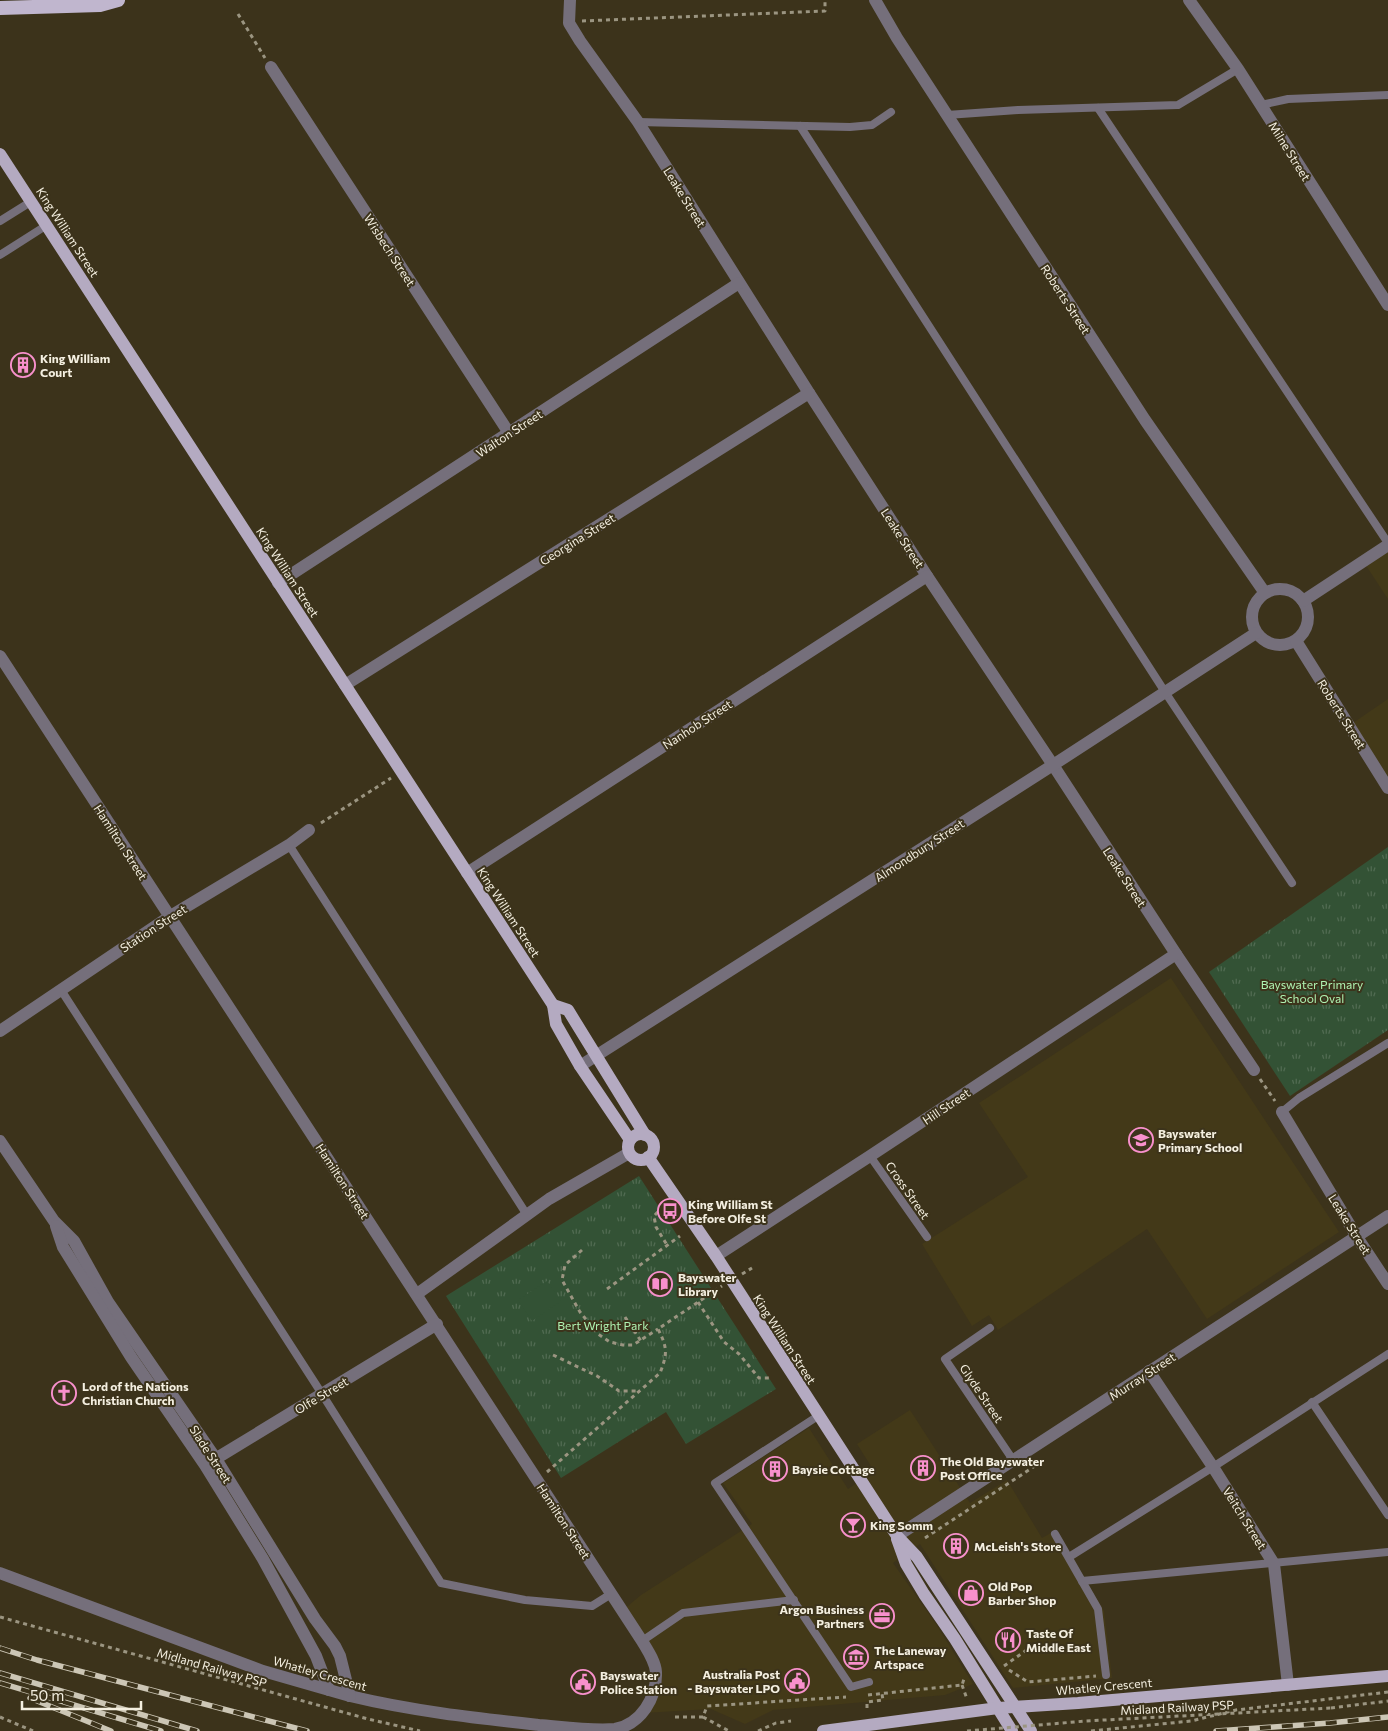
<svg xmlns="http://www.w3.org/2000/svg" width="1388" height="1731" font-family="Commissioner,sans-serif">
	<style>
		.built { fill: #433918 }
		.park { fill: url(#park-tufts) }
		.pitch { fill: #335235 }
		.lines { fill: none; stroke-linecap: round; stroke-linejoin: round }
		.path { stroke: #9b9581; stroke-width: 3; stroke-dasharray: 4 4; stroke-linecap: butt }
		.service { stroke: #756f7b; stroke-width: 8 }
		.minor { stroke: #756f7b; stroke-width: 12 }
		.tertiary { stroke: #756f7b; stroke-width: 12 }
		.primary { stroke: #b4aac1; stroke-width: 12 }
		.trunk { stroke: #c0b6ce; stroke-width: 14 }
		.rail-casing { stroke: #ccc6b5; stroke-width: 5.5 }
		.rail { stroke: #3c331b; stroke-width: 4; stroke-dasharray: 11; stroke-linecap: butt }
		.path-bridge { stroke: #9b9581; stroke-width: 3; stroke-dasharray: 4 4; stroke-linecap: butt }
		.labels { text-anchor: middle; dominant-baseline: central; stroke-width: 4; stroke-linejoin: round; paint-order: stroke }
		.street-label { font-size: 12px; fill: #f4efe0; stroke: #3c331b }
		.poi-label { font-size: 12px; font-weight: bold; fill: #f4efe0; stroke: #3c331b; text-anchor: start }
		.park-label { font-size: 12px; fill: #aef3b2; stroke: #3c331b }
	</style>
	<defs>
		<pattern id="park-tufts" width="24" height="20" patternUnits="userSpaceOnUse" patternTransform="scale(1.25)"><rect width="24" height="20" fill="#335235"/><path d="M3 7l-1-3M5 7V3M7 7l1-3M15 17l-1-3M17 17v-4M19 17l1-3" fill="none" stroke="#516b52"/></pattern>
	</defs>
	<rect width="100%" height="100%" fill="#3c331b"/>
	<g class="built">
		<polygon points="1388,545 1388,599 1363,561"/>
		<polygon points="1388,699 1388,788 1350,725"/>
		<polygon points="1171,978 1339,1232 1207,1319 1147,1229 998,1330 989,1315 972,1326 922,1244 1028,1177 979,1103"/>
		<polygon points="910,1410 970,1503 1007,1480 1042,1538 1056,1530 1104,1611 1112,1678 1013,1688 920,1544 893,1563 936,1624 973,1684 945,1695 773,1710 745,1724 711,1709 643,1713 656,1671 622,1611 641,1595 752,1524 723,1483 809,1428 848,1489 874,1471 857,1444"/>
	</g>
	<g class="park">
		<polygon points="1388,847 1388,1030 1290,1096 1209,972"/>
		<polygon points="639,1176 776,1389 686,1444 666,1412 561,1478 446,1296"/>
	</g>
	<polygon class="pitch" points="547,1281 561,1301 532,1321 518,1300"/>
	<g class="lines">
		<g class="path">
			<polyline points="238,14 265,58"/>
			<polyline points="582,21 825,11 825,0"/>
			<polyline points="321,823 391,778"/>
			<polyline points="1260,1079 1275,1101"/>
			<polyline points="663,1206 654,1216 656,1227 667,1245"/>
			<polyline points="582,1250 565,1265 562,1280 580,1312 598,1334 610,1342 623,1345 633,1345 658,1329"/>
			<polyline points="742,1274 752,1268"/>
			<polyline points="607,1289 680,1236"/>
			<polyline points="698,1302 724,1342 739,1354 759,1378 771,1378"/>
			<polyline points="625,1317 641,1341"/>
			<polyline points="553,1355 597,1376 619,1391 640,1391"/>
			<path d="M547,1472l113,-99c8,-20 7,-26 -2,-44l64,-43"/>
			<polyline points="925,1538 1041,1462"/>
			<polyline points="0,1617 368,1719 420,1731"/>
			<polyline points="1004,1666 1028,1649"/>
			<polyline points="1009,1670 1028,1682 1096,1676"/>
			<polyline points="962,1685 967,1699"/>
			<polyline points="868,1695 962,1685 964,1679"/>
			<polyline points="867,1708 867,1702 883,1700 882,1694"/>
			<polyline points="1331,1708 1388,1701"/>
			<polyline points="0,1717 33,1731"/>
			<polyline points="675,1717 703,1717 707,1706 846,1697"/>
			<polyline points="703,1717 729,1731"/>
			<polyline points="758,1731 776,1723 791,1721"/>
			<polyline points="1091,1731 1191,1721 1236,1710 1388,1692"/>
		</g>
		<g class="service">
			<polyline points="1261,105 1288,99 1388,95"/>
			<polyline points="1098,108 1388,543"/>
			<polyline points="947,115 1018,110 1178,105 1238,69"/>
			<polyline points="638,122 850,127 872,125 891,112"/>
			<polyline points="800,126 1165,692 1292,883"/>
			<polyline points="0,221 32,201"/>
			<polyline points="0,255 47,225"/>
			<polyline points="289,845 527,1215"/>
			<polyline points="61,990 322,1394 441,1583 525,1600 592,1606 611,1594"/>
			<polyline points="1282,1112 1299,1098 1388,1043"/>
			<polyline points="870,1156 927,1237"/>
			<polyline points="990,1328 945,1359 1013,1460"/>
			<polyline points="1312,1402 1388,1515"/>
			<polyline points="818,1416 715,1483 851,1687 869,1682"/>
			<polyline points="1055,1534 1098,1609 1106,1675"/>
			<polyline points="1069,1557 1213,1467 1388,1354"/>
			<polyline points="1082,1581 1388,1552"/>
			<polyline points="642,1641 683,1613 794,1600"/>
		</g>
		<g class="minor">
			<polyline points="570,0 569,23 580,41 638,122 809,393 927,576 1053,765 1176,954 1254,1070"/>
			<polyline points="875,0 897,38 1145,420 1265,593"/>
			<polyline points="1189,0 1238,69 1388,305"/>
			<polyline points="271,67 509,433"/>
			<polyline points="278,583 739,283"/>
			<circle cx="1280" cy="617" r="28"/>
			<polyline points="1303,601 1388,545"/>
			<polyline points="1296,641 1388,788"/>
			<path d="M0,656l642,985c6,10 13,20 14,31 1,26 -15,52 -41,57 -24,2 -52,-2 -76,-4 -63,-7 -127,-14 -189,-29"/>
			<polyline points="345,685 809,393"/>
			<polyline points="467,873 927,576"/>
			<polyline points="0,1031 169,917 289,845 309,830"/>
			<polyline points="580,1066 1053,765 1256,633"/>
			<polyline points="1282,1112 1357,1237 1388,1284"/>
			<polyline points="716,1256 870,1156 1176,954"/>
			<polyline points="417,1294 549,1199 629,1153"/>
			<polyline points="1149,1371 1213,1467 1274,1564 1288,1685"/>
			<polyline points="207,1464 437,1324"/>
			<polyline points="897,1536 1388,1216"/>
		</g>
		<g class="tertiary">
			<polyline points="0,1141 54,1221 74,1241 108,1302 216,1459 315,1619 335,1646 340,1656 350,1696"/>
			<polyline points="56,1226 63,1247 131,1357 205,1465 263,1559 316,1656 329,1690"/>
			<polyline points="0,1573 263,1671 350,1696"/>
		</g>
		<g class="primary">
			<polyline points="0,154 553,1005 556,1024 580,1066 630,1140"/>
			<polyline points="553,1005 568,1010 645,1135"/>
			<circle cx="641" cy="1147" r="13"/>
			<polyline points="648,1157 716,1256 897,1536 917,1557 1031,1731"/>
			<polyline points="897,1539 906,1564 924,1594 955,1639 1012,1731"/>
			<polyline points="823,1731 998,1708 1078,1703 1388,1676"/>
		</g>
		<polyline class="trunk" points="0,8 100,5 118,0"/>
		<defs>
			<g id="rail">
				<polyline points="0,1648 37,1660 307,1731"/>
				<polyline points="0,1673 197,1731"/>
				<polyline points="0,1683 161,1731"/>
				<polyline points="30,1698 111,1731"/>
				<polyline points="1216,1731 1330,1723 1388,1717"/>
			</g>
		</defs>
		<use href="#rail" class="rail-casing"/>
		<use href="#rail" class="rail"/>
		<polyline class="path-bridge" points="967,1731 1086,1721 1331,1708"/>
	</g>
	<defs>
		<symbol id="building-ring" viewBox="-11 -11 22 22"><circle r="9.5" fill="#3c331b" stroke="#f890cc" stroke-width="1.5"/><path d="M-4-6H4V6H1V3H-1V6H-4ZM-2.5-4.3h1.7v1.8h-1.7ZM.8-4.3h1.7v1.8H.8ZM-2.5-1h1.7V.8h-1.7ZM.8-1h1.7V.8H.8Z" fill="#f890cc"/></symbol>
		<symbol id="school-ring" viewBox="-11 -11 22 22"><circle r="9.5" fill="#3c331b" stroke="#f890cc" stroke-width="1.5"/><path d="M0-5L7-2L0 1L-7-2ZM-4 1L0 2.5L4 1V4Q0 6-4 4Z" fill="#f890cc"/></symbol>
		<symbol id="bus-ring" viewBox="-11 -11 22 22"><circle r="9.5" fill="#3c331b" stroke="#f890cc" stroke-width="1.5"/><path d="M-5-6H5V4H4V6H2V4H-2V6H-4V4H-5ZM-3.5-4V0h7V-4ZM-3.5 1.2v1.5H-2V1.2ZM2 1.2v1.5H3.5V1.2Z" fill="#f890cc"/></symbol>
		<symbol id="library-ring" viewBox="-11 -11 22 22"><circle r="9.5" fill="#3c331b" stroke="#f890cc" stroke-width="1.5"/><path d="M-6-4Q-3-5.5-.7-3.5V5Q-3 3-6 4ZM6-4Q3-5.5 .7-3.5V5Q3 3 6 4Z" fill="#f890cc"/></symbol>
		<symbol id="church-ring" viewBox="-11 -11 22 22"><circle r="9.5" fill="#3c331b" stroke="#f890cc" stroke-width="1.5"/><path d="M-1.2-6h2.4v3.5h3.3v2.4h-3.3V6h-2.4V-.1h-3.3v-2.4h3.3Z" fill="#f890cc"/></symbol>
		<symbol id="bar-ring" viewBox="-11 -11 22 22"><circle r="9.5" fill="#3c331b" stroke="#f890cc" stroke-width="1.5"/><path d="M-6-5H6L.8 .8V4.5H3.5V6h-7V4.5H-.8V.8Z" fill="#f890cc"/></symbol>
		<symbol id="shop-ring" viewBox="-11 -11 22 22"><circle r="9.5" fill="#3c331b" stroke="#f890cc" stroke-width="1.5"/><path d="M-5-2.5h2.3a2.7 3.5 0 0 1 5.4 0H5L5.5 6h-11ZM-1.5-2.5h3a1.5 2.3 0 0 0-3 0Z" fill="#f890cc"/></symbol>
		<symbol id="office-ring" viewBox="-11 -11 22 22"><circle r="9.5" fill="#3c331b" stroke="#f890cc" stroke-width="1.5"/><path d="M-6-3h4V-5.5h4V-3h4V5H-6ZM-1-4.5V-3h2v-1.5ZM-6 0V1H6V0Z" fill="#f890cc"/></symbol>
		<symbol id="restaurant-ring" viewBox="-11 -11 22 22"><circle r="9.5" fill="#3c331b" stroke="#f890cc" stroke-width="1.5"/><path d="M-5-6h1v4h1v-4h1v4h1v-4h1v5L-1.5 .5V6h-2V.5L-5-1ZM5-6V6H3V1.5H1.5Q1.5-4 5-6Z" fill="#f890cc"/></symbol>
		<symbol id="museum-ring" viewBox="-11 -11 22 22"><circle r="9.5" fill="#3c331b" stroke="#f890cc" stroke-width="1.5"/><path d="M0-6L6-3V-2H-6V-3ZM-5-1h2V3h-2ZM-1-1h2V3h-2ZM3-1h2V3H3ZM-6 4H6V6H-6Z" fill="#f890cc"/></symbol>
		<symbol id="civic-ring" viewBox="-11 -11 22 22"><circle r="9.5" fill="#3c331b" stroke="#f890cc" stroke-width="1.5"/><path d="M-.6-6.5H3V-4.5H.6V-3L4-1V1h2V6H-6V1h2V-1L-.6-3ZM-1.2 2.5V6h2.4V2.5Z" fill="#f890cc"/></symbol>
	</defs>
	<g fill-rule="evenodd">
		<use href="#building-ring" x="9" y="351" width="28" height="28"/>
		<use href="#school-ring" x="1127" y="1126" width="28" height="28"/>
		<use href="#bus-ring" x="656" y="1197" width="28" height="28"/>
		<use href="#library-ring" x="646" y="1270" width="28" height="28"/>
		<use href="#church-ring" x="50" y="1379" width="28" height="28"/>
		<use href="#building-ring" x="909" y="1454" width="28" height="28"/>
		<use href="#building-ring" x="761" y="1455" width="28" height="28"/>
		<use href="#bar-ring" x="839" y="1511" width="28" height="28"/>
		<use href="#building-ring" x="942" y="1532" width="28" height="28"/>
		<use href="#shop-ring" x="957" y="1579" width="28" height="28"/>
		<use href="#office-ring" x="868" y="1602" width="28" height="28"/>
		<use href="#restaurant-ring" x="994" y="1626" width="28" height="28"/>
		<use href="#museum-ring" x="842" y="1643" width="28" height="28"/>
		<use href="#civic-ring" x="783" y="1667" width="28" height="28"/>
		<use href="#civic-ring" x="569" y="1668" width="28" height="28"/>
	</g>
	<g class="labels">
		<g class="street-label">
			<text transform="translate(1290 151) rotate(58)">Milne Street</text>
			<text transform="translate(685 197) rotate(58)">Leake Street</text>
			<text transform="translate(68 232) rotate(57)">King William Street</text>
			<text transform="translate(390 250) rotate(57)">Wisbech Street</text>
			<text transform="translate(1066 299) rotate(57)">Roberts Street</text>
			<text transform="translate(509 433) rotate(-33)">Walton Street</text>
			<text transform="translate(903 538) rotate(57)">Leake Street</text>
			<text transform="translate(577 539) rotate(-32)">Georgina Street</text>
			<text transform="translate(288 572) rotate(57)">King William Street</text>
			<text transform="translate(1342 714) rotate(58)">Roberts Street</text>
			<text transform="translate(697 724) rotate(-33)">Nanhob Street</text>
			<text transform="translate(121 842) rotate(57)">Hamilton Street</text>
			<text transform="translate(919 850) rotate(-33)">Almondbury Street</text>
			<text transform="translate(1125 877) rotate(57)">Leake Street</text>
			<text transform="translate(509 912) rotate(57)">King William Street</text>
			<text transform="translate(153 928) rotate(-33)">Station Street</text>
			<text transform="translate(946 1106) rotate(-34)">Hill Street</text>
			<text transform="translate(343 1181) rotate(57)">Hamilton Street</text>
			<text transform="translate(908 1190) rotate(55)">Cross Street</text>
			<text transform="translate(1350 1224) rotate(58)">Leake Street</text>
			<text transform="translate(785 1339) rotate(57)">King William Street</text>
			<text transform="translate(1142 1376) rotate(-33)">Murray Street</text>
			<text transform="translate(982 1393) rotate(56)">Glyde Street</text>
			<text transform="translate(321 1395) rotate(-31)">Olfe Street</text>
			<text transform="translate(211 1454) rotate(57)">Slade Street</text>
			<text transform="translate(1245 1518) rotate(58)">Veitch Street</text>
			<text transform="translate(564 1521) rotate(57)">Hamilton Street</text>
			<text transform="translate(212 1667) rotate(16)">Midland Railway PSP</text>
			<text transform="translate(320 1673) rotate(16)">Whatley Crescent</text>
			<text transform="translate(1104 1686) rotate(-5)">Whatley Crescent</text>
			<text transform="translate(1177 1707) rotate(-3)">Midland Railway PSP</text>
		</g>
		<g class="poi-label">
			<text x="40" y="358">King William<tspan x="40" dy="14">Court</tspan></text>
			<text x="1158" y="1133">Bayswater<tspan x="1158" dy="14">Primary School</tspan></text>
			<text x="688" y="1204">King William St<tspan x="688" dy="14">Before Olfe St</tspan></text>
			<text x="678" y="1277">Bayswater<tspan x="678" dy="14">Library</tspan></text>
			<text x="82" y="1386">Lord of the Nations<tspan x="82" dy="14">Christian Church</tspan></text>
			<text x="940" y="1461">The Old Bayswater<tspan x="940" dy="14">Post Office</tspan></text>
			<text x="792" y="1469">Baysie Cottage</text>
			<text x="870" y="1525">King Somm</text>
			<text x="974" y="1546">McLeish's Store</text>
			<text x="988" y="1586">Old Pop<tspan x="988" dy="14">Barber Shop</tspan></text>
			<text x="864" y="1609" text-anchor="end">Argon Business<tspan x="864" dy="14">Partners</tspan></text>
			<text x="1026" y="1633">Taste Of<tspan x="1026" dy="14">Middle East</tspan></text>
			<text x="874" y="1650">The Laneway<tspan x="874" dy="14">Artspace</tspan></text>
			<text x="780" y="1674" text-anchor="end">Australia Post<tspan x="780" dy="14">- Bayswater LPO</tspan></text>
			<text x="600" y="1675">Bayswater<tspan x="600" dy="14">Police Station</tspan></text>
		</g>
		<g class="park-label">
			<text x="1312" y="984">Bayswater Primary<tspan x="1312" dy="14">School Oval</tspan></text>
			<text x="603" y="1325">Bert Wright Park</text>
		</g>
	</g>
	<path d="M22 1701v8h119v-8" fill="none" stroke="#f4efe0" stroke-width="2.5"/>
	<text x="30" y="1701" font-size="15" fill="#f4efe0" stroke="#3c331b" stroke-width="4" paint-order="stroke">50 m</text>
</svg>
